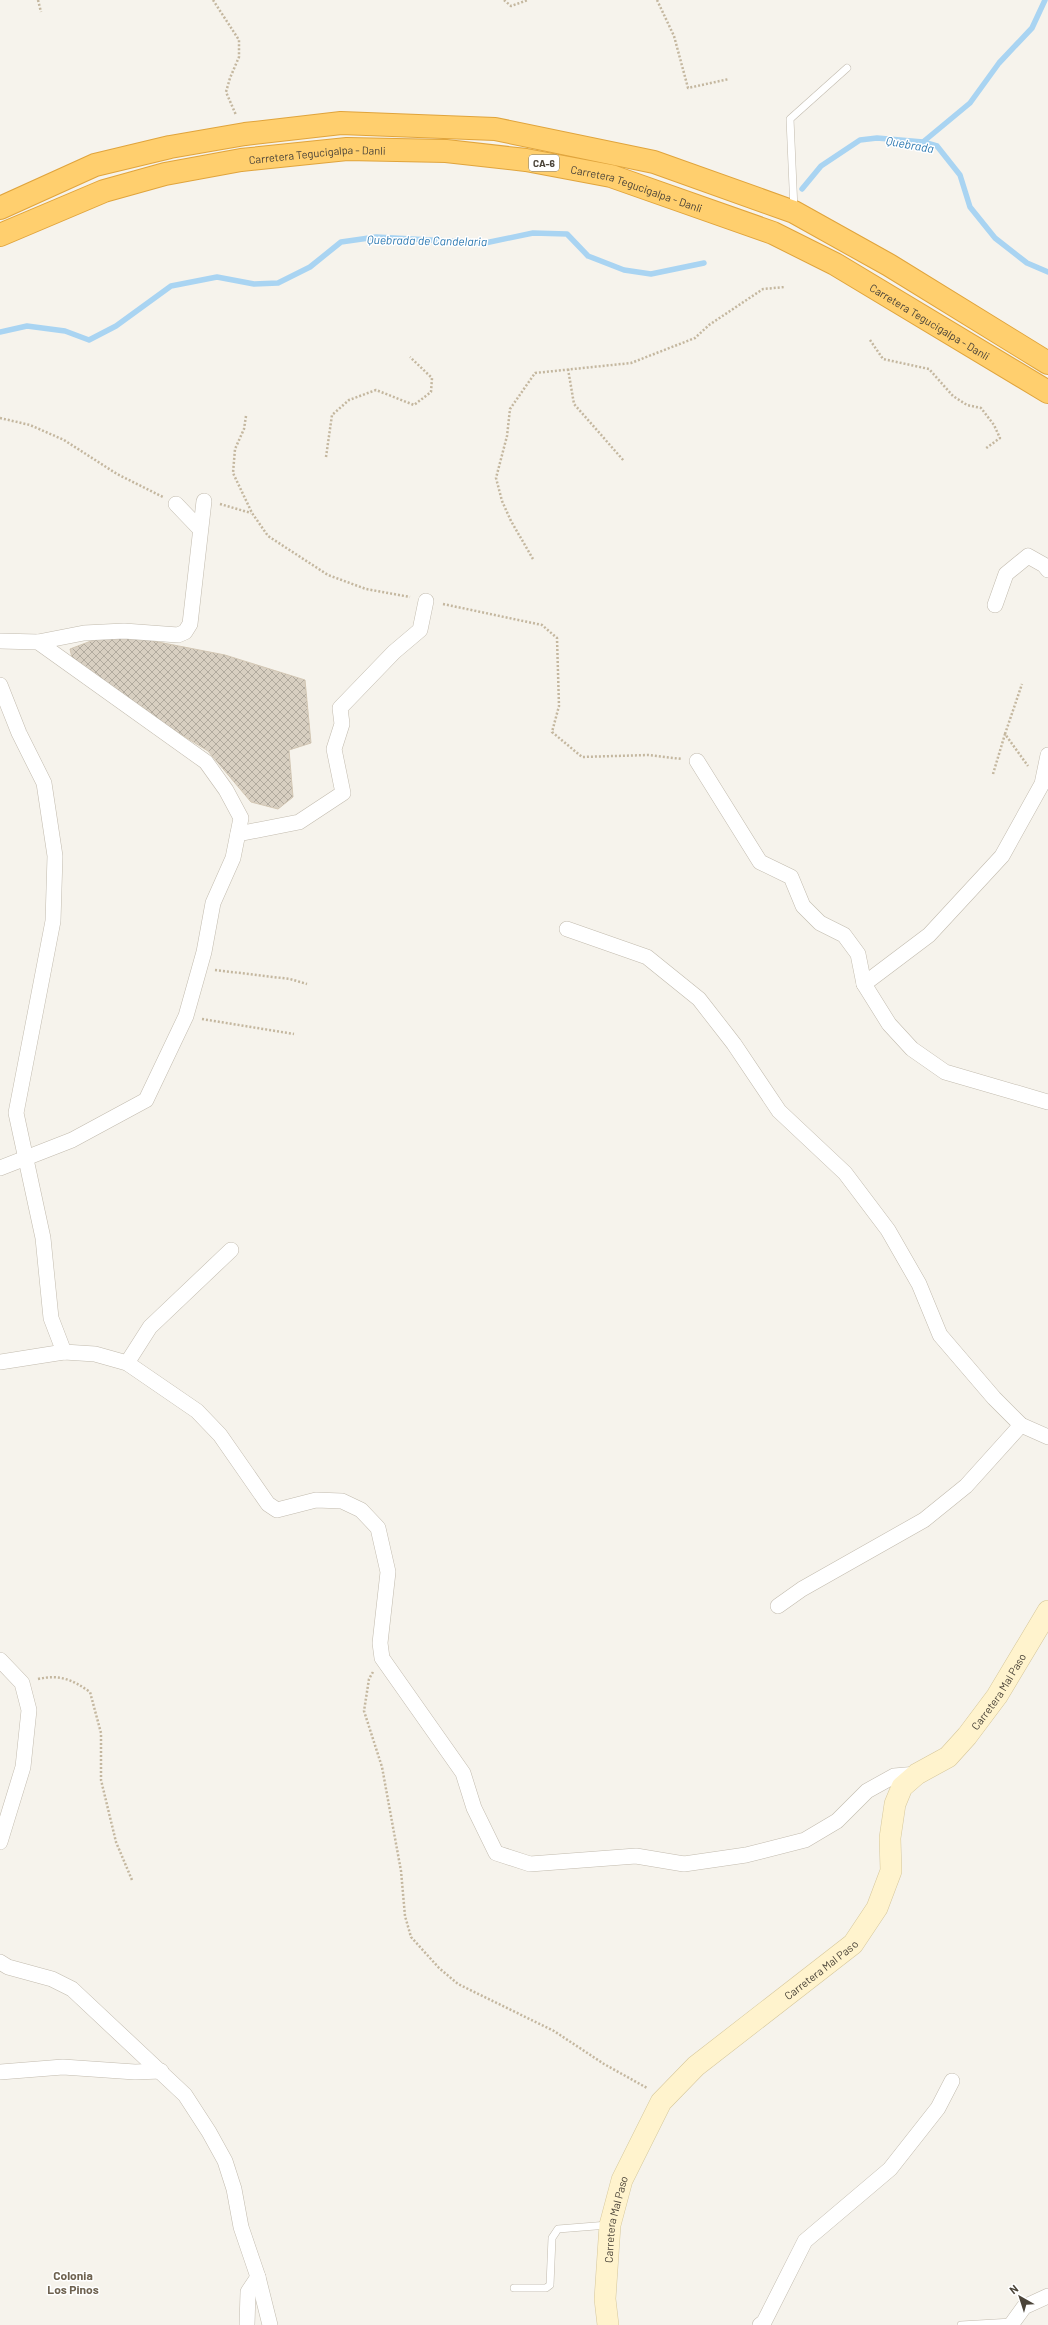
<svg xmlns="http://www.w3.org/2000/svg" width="1048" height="2325" font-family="Barlow,sans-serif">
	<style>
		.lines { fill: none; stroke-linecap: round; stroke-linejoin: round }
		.stream { stroke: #a9d4f2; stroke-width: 5.5 }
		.building { fill: url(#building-cross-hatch); stroke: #d3c7b4 }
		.lane-casing { stroke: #c2bbae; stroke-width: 8 }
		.street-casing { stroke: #c2bbae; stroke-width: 16 }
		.secondary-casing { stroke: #d6c79b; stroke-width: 22 }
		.highway-casing { stroke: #e0a43c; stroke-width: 24 }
		.path { stroke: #c4b79f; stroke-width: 2.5; stroke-dasharray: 2 2; stroke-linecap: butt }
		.lane { stroke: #fff; stroke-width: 7 }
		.street { stroke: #fff; stroke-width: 15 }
		.secondary { stroke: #fff3cd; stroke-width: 21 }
		.highway { stroke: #ffcf6e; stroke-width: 22 }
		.labels { text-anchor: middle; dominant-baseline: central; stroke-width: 3; stroke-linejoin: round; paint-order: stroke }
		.shield { fill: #fff; stroke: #817c74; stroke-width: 1 }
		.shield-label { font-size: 10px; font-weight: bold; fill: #4b4439 }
		.street-label { font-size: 11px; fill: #4b4439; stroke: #fff }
		.water-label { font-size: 12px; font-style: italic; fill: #2e7ab2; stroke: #fff }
		.neighbourhood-label { font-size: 12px; font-weight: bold; fill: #6e6250; stroke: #fff }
	</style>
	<defs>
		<pattern id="building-cross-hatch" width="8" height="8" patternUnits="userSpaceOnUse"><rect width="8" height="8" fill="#d8cfc1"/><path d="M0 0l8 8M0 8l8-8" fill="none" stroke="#b1aa9e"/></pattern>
	</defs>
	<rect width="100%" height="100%" fill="#f6f3ec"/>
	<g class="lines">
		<g class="stream">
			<polyline points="923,142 970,103 999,63 1032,28 1045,0"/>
			<polyline points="802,189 821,166 860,140 877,138 923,142 937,146 960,175 970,207 995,238 1027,263 1048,272"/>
			<polyline points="0,332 27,326 65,331 89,340 116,326 171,286 217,277 254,284 278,283 310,267 341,242 376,237 485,243 533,233 567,234 588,256 624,270 651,274 704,263"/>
		</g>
	</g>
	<polygon class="building" points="112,633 225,655 305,680 311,743 289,750 293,797 278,809 251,802 208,751 169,727 72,658 70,649"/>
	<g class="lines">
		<defs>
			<g id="lane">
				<polyline points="794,210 790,119 847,68"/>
				<polyline points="514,2288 546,2288 550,2285 552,2238 558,2229 608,2225"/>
				<polyline points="961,2325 1012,2322"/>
			</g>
			<g id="street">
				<polyline points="176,504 199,528"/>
				<polyline points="995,605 1006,574 1028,556 1044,565 1048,570"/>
				<polyline points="0,641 38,642 206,762 226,790 241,818 233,858 213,903 204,952 186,1016 146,1100 72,1140 0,1168"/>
				<polyline points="38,642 84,633 124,631 178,635 185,632 190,624 204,501"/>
				<polyline points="0,685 19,733 44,783 55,856 53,921 16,1113 43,1238 51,1318 64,1352"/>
				<polyline points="697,761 760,862 791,877 803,906 820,923 844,935 858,954 864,984 889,1024 912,1049 945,1072 1048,1102"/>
				<polyline points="238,834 299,822 343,793 334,749 342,724 340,708 394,652 420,630 426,601"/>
				<polyline points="567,929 647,957 699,999 734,1044 779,1111 845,1173 888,1230 919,1284 940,1335 994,1398 1021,1425 1048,1437"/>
				<polyline points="864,984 929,935 1002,856 1042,784 1048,755"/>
				<polyline points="0,1362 64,1352 95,1354 127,1363 197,1411 220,1435 268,1504 277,1510 316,1500 342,1501 361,1510 378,1528 388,1572 380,1643 382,1658 463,1773 474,1808 496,1853 530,1864 636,1856 684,1864 746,1855 805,1840 837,1821 867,1791 894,1776 917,1774"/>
				<polyline points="127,1363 150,1327 231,1250"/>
				<polyline points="778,1606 802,1589 924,1520 966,1486 1021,1425"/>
				<polyline points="0,1660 22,1683 29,1710 23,1767 0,1842"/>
				<polyline points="0,1962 8,1967 52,1979 72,1989 185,2095 209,2132 225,2161 234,2189 241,2227 258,2277 270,2325"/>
				<polyline points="0,2072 63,2067 135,2072 161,2071"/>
				<polyline points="247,2325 248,2292 258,2277"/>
				<polyline points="760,2325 764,2322 805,2241 890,2169 938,2108 952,2081"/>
				<polyline points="1011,2325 1024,2307 1048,2296"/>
			</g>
			<g id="secondary">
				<path id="s1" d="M608,2325l-3,-26 5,-74 12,-45 39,-78 35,-36 157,-122 24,-36 14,-37 -1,-33 5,-34 7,-17 15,-13 31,-17 19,-21 30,-40 51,-85"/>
			</g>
			<g id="highway">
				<polyline points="0,208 95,165 170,147 245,134 341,123 495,129 654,162 794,212 889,265 1048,363"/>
				<path id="s2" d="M0,235l104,-44 61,-17 76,-14 106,-11 99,2 80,9 85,16 162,57 62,31 213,128"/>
			</g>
		</defs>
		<use href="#lane" class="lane-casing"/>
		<use href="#street" class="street-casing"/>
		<use href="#secondary" class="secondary-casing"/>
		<use href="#highway" class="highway-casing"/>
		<g class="path">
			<polyline points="38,0 41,12"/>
			<polyline points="213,0 239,40 239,57 230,78 226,92 236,115"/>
			<polyline points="504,0 511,6 528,0"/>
			<polyline points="657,0 674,36 688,88 729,79"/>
			<polyline points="870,340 883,359 929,369 953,396 967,405 981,408 994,425 1000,438 985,449"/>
			<polyline points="568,369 574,404 624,461"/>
			<polyline points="246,416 244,429 235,449 233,473 252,513 268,536 328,575 366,589 410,597"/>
			<polyline points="0,418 30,425 64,440 117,474 163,497"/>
			<polyline points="326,457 332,415 349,400 376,390 414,405 431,392 432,378 410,357"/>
			<polyline points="220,504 251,513"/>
			<polyline points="533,559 511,521 502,501 496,478 507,436 510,409 535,373 631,363 695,338 709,325 763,289 785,287"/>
			<polyline points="443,604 542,625 557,638 559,706 552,732 582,757 648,755 682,759"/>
			<polyline points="1005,734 1022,684"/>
			<polyline points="993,774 1005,734 1028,766"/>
			<polyline points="215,970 290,979 307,984"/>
			<polyline points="202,1019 294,1034"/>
			<polyline points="373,1672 369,1679 364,1711 382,1767 401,1871 405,1916 411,1937 439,1968 458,1984 554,2031 604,2064 647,2088"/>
			<path d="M38,1679c22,-5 35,1 52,13l11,41v47l15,62 16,38"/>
		</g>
		<use href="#lane" class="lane"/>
		<use href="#street" class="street"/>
		<use href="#secondary" class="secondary"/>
		<use href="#highway" class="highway"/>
	</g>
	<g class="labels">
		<rect class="shield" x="529" y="155" width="30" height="16" rx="3"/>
		<g class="shield-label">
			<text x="544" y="163">CA-6</text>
		</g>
		<g class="street-label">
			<text stroke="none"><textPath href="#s2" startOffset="330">Carretera Tegucigalpa - Danli</textPath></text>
			<text stroke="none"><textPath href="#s2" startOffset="654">Carretera Tegucigalpa - Danli</textPath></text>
			<text stroke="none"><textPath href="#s2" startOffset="978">Carretera Tegucigalpa - Danli</textPath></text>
			<text stroke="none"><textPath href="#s1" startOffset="790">Carretera Mal Paso</textPath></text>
			<text stroke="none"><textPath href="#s1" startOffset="442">Carretera Mal Paso</textPath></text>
			<text stroke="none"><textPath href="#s1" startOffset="107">Carretera Mal Paso</textPath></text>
		</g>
		<g class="water-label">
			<text transform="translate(910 144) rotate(10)">Quebrada</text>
			<text transform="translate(427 240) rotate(1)">Quebrada de Candelaria</text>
		</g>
		<g class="neighbourhood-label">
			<text x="73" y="2275">Colonia<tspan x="73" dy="14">Los Pinos</tspan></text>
		</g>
	</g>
	<g transform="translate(1020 2297) rotate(321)" stroke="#ffffff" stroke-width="3" paint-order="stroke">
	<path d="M0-3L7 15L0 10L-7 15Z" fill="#4b4439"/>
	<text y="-6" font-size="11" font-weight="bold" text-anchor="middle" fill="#4b4439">N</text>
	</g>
</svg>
